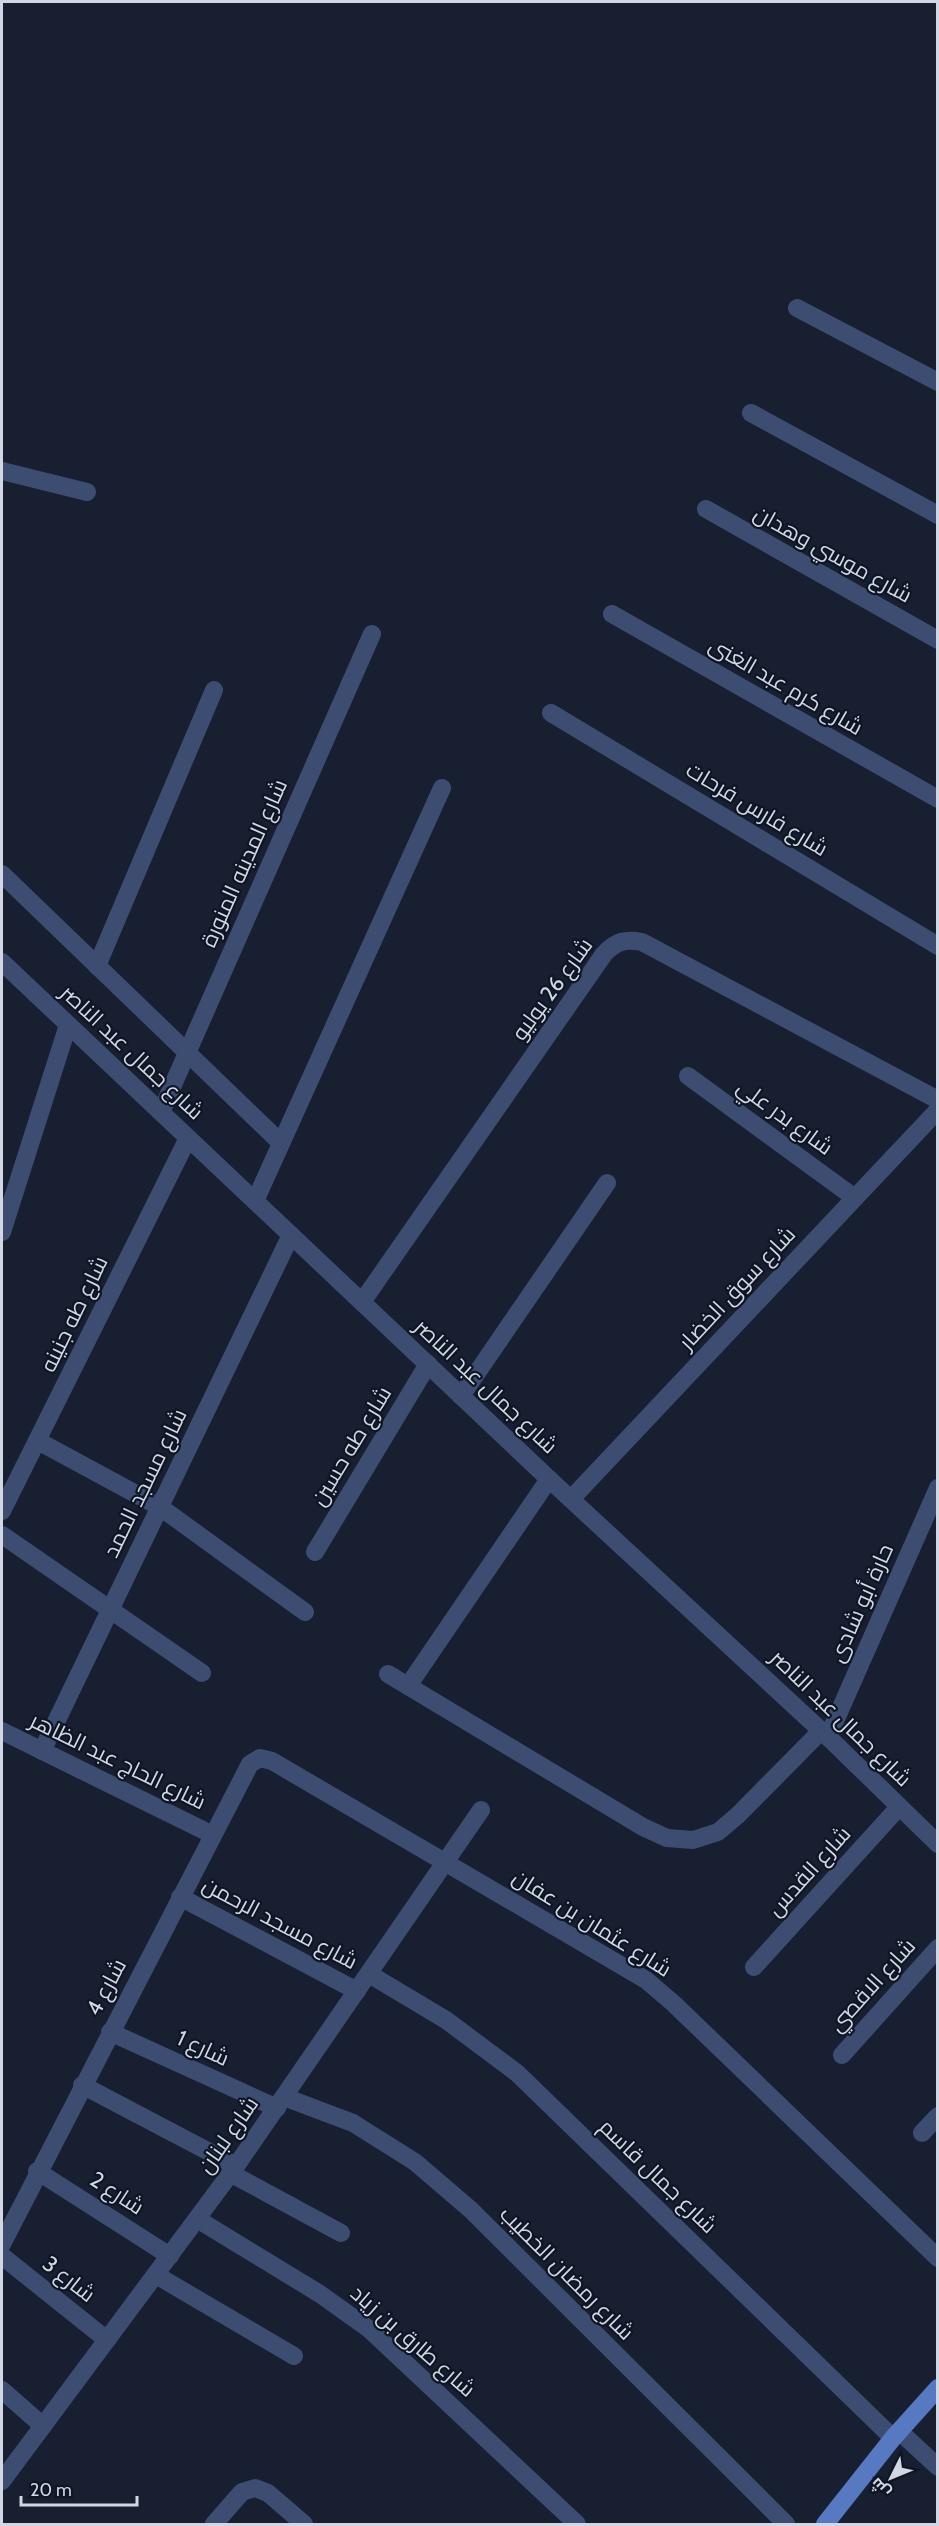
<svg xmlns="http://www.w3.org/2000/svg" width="939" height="2526" font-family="Cabin,Cairo,sans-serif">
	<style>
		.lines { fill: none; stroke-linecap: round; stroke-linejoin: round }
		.minor { stroke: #3c4d71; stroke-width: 18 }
		.major { stroke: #5779c2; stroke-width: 18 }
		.labels { text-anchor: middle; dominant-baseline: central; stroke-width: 4.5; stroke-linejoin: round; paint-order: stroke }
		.street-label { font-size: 22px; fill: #d1d7e3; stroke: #0e1626 }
	</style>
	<rect width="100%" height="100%" fill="#171f30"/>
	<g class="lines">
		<g class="minor">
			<polyline points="797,308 938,382"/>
			<polyline points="751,413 938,515"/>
			<polyline points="2,471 87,492"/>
			<polyline points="706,509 938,640"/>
			<polyline points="612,614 938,799"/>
			<polyline points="551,713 938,946"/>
			<polyline points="2,874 281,1143"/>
			<polyline points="2,962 549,1479 828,1737 938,1844"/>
			<polyline points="97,966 214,690"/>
			<polyline points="688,1076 855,1198"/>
			<polyline points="161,1112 372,634"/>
			<polyline points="255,1201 442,788"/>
			<polyline points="2,1232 68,1025"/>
			<path d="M362,1302l242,-348c12,-13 21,-15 38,-12l296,158"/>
			<polyline points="461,1396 607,1183"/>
			<polyline points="38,1441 160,1507 305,1612"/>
			<polyline points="571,1499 938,1110"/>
			<polyline points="2,1511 188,1138"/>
			<polyline points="2,1535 202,1673"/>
			<polyline points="315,1552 428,1364"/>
			<polyline points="388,1674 643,1827 667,1838 693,1840 718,1832 738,1815 821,1731"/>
			<polyline points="408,1686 549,1479"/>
			<polyline points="2,1731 213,1835"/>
			<polyline points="828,1737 938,1488"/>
			<polyline points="42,1751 291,1235"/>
			<polyline points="180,1897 357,1991"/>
			<polyline points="754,1967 899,1807"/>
			<polyline points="369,1974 446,2020 517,2073 893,2438"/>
			<polyline points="110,2032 277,2108"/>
			<polyline points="842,2055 938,1948"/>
			<polyline points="82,2085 236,2166"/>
			<polyline points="284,2097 353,2123 415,2162 471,2210 786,2524"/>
			<polyline points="922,2133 938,2116"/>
			<polyline points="37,2171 170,2256"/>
			<polyline points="230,2173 341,2233"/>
			<polyline points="197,2219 320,2294 369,2329 577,2524"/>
			<polyline points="2,2244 250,1764 260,1758 272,1761 646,1980 673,2003 938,2258"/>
			<polyline points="2,2256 107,2340"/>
			<polyline points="156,2275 294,2356"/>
			<polyline points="2,2390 43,2426"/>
			<polyline points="899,2431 938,2467"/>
			<polyline points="2,2481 236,2166 481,1810"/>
			<polyline points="214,2524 242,2492 255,2488 268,2493 304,2524"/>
		</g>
		<polyline class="major" points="825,2524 893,2438 938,2388"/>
	</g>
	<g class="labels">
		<g class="street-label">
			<text transform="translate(833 554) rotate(29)">شارع موسي وهدان</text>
			<text transform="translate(786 686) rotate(30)">شارع كرم عبد الغنى</text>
			<text transform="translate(757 809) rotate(31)">شارع فارس فرحات</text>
			<text transform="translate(244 863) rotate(-66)">شارع المدينه المنورة</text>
			<text transform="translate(552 989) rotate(-54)">شارع 26 يوليو</text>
			<text transform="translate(132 1052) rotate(43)">شارع جمال عبد الناصر</text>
			<text transform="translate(785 1117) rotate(36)">شارع بدر علي</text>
			<text transform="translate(737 1288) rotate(-47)">شارع سوق الخضار</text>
			<text transform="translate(74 1314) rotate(-64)">شارع طه جنينه</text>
			<text transform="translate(486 1386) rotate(43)">شارع جمال عبد الناصر</text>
			<text transform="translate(351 1446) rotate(-59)">شارع طه حسين</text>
			<text transform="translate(145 1483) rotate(-64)">شارع مسجد الحمد</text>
			<text transform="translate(861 1603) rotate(-66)">حارة أبو شادى</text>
			<text transform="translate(841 1718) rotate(44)">شارع جمال عبد الناصر</text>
			<text transform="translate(118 1761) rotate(26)">شارع الحاج عبد الظاهر</text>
			<text transform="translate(809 1871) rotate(-48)">شارع القدس</text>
			<text transform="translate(280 1923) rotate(28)">شارع مسجد الرحمن</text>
			<text transform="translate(592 1923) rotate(32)">شارع عثمان بن عفان</text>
			<text transform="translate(872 1985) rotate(-48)">شارع الاقصي</text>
			<text transform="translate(106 1987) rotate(-62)">شارع 4</text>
			<text transform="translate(203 2048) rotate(25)">شارع 1</text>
			<text transform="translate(228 2135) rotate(-55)">شارع لبنان</text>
			<text transform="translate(658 2176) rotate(44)">شارع جمال قاسم</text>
			<text transform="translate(117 2193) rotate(33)">شارع 2</text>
			<text transform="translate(567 2273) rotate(45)">شارع رمضان الخطيب</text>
			<text transform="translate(69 2279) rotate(38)">شارع 3</text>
			<text transform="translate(413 2341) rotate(41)">شارع طارق بن زياد</text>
		</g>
	</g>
	<rect width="939" height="2526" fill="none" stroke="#d1d7e3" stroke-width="6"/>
	<g transform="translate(891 2478) rotate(227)" stroke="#0e1626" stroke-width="4.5" paint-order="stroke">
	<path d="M0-4.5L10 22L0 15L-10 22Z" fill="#d1d7e3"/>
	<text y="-9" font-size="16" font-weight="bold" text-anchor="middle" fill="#d1d7e3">ش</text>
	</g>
	<path d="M21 2496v9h116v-9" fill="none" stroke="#d1d7e3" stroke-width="3"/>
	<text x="30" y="2496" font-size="18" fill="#d1d7e3" stroke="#0e1626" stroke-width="4.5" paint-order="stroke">20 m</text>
</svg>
